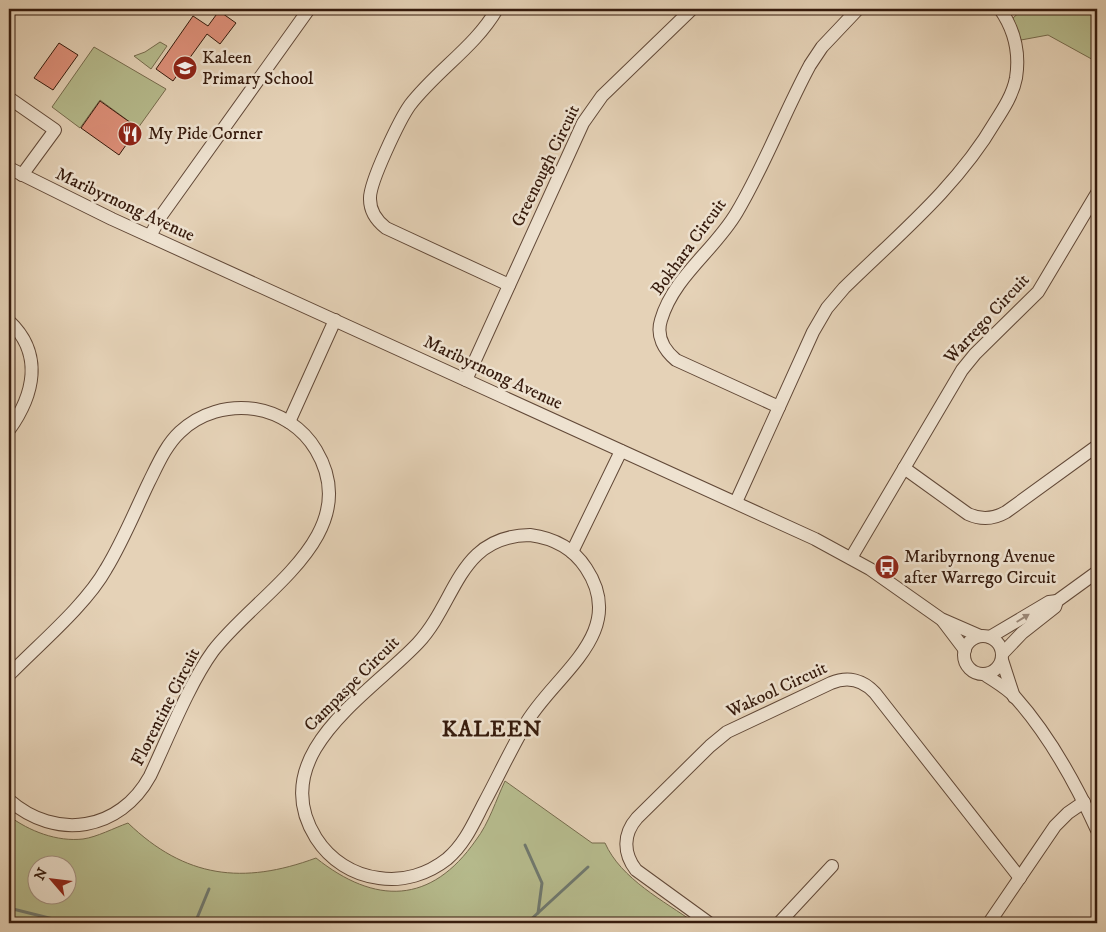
<svg xmlns="http://www.w3.org/2000/svg" width="1106" height="932" font-family="'IM FELL DW Pica',serif">
	<style>
		.green { fill: #b6bb8d; stroke: #766b4d; fill-rule: evenodd }
		.lines { fill: none; stroke-linecap: round; stroke-linejoin: round }
		.stream { stroke: #70796f; stroke-width: 3 }
		.building { fill: #df917b; stroke: #361b0d }
		.minor-casing { stroke: #624938; stroke-width: 14 }
		.minor { stroke: #eee2d0; stroke-width: 12 }
		.oneway { fill: #9b8878 }
		.labels { text-anchor: middle; dominant-baseline: central; stroke-width: 5; stroke-linejoin: round; paint-order: stroke }
		.poi-label { font-size: 18px; fill: #361b0d; stroke: #eee2d0; text-anchor: start }
		.street-label { font-size: 18px; fill: #361b0d; stroke: #eee2d0 }
		.district-label { font-size: 22px; font-weight: bold; letter-spacing: 1px; fill: #361b0d; stroke: #eee2d0 }
	</style>
	<rect width="100%" height="100%" fill="#e5d2b7"/>
	<filter id="stains"><feTurbulence type="fractalNoise" baseFrequency=".004" numOctaves="4"/><feColorMatrix values="0 0 0 0 .2 0 0 0 0 .09 0 0 0 0 .02 0 0 0 .5 -.17"/></filter>
	<radialGradient id="worn" r=".72"><stop offset=".6" stop-color="#630" stop-opacity="0"/><stop offset="1" stop-color="#630" stop-opacity=".3"/></radialGradient>
	<g class="green">
		<polygon points="1023,9 1097,9 1097,62 1048,35 1021,40 1013,18"/>
		<polygon points="160,42 167,46 151,69 134,56 145,52"/>
		<polygon points="94,47 166,89 138,128 100,100 80,128 52,107"/>
		<path d="M505,781l87,62h13c16,36 59,58 90,80h-686v-107c20,15 48,26 74,23 14,-2 31,-11 45,-16 57,55 115,62 188,35 59,47 115,47 160,-18 13,-17 20,-40 29,-59zM38,864h30v30h-30z"/>
	</g>
	<g class="lines">
		<g class="stream">
			<polyline points="525,845 542,883 538,913"/>
			<polyline points="9,908 69,923"/>
			<polyline points="195,923 209,889"/>
			<polyline points="527,923 588,867"/>
		</g>
	</g>
	<g class="building">
		<polygon points="219,11 236,23 220,44 207,34 173,81 156,69 193,16 208,26"/>
		<polygon points="59,43 78,55 53,90 34,78"/>
		<polygon points="100,101 138,128 119,155 81,128"/>
	</g>
	<g class="lines">
		<defs>
			<g id="minor">
				<path d="M497,9c-22,38 -60,61 -87,96 -10,14 -41,78 -40,94 0,12 7,22 16,29l123,57"/>
				<polyline points="9,98 55,130 22,175"/>
				<polyline points="9,168 112,219 815,539 870,569 941,619 980,636"/>
				<polyline points="150,236 161,216 309,9"/>
				<path d="M9,321c35,33 25,74 0,109"/>
				<polyline points="466,380 583,123 602,96 692,9"/>
				<path d="M779,407l-103,-47c-12,-10 -20,-24 -15,-40 13,-44 54,-70 76,-108 28,-47 47,-99 73,-147l12,-18 36,-38"/>
				<polyline points="289,422 335,320"/>
				<path d="M904,468l64,46c13,6 26,5 38,-2l91,-66"/>
				<path d="M736,502l77,-170 14,-24 17,-20c53,-52 113,-101 151,-166 9,-14 18,-28 21,-44 4,-25 -2,-49 -16,-69"/>
				<path d="M530,535c23,3 43,13 56,33 44,66 -34,108 -61,157 -15,26 -27,52 -41,78 -10,19 -19,41 -37,56 -19,15 -44,23 -68,19 -26,-3 -49,-18 -63,-40 -52,-83 54,-144 102,-195 39,-42 40,-107 112,-108z"/>
				<polyline points="572,552 621,451"/>
				<polyline points="851,558 962,370 975,354 1038,292 1097,193"/>
				<polyline points="943,621 965,650"/>
				<circle cx="983" cy="655" r="19"/>
				<polyline points="990,637 1049,602 1057,601"/>
				<polyline points="1002,654 1022,633 1055,607 1057,601 1097,572"/>
				<polyline points="1002,660 1014,697"/>
				<path d="M984,674c10,7 23,14 31,23 34,38 61,87 82,133"/>
				<path d="M9,675c29,-30 77,-70 97,-106 17,-28 29,-58 43,-87 9,-18 17,-37 31,-50 20,-19 48,-27 75,-23 25,4 48,19 61,41 51,85 -60,144 -103,201 -24,33 -45,87 -63,125 -30,55 -94,65 -141,24"/>
				<path d="M709,923l-73,-53c-13,-17 -13,-36 1,-52l73,-72 17,-14 104,-49c17,-7 32,-3 44,10l145,185"/>
				<polyline points="779,923 832,866"/>
				<polyline points="989,923 1055,826 1068,813 1084,802"/>
			</g>
		</defs>
		<use href="#minor" class="minor-casing"/>
		<use href="#minor" class="minor"/>
	</g>
	<defs><path id="oneway-solid" d="M-6-.8H1V-3.2L6.5 0L1 3.2V.8H-6Z" transform="scale(1.25)"/></defs>
	<use class="oneway" href="#oneway-solid" transform="translate(1023 618) rotate(-32)"/>
	<defs>
		<symbol id="school-disc" viewBox="-11 -11 22 22"><circle r="9.5" fill="#8f2418" stroke="#eee2d0"/><path d="M0-5L7-2L0 1L-7-2ZM-4 1L0 2.5L4 1V4Q0 6-4 4Z" fill="#fff"/></symbol>
		<symbol id="restaurant-disc" viewBox="-11 -11 22 22"><circle r="9.5" fill="#8f2418" stroke="#eee2d0"/><path d="M-5-6h1v4h1v-4h1v4h1v-4h1v5L-1.5 .5V6h-2V.5L-5-1ZM5-6V6H3V1.5H1.5Q1.5-4 5-6Z" fill="#fff"/></symbol>
		<symbol id="bus-disc" viewBox="-11 -11 22 22"><circle r="9.5" fill="#8f2418" stroke="#eee2d0"/><path d="M-5-6H5V4H4V6H2V4H-2V6H-4V4H-5ZM-3.5-4V0h7V-4ZM-3.5 1.2v1.5H-2V1.2ZM2 1.2v1.5H3.5V1.2Z" fill="#fff"/></symbol>
	</defs>
	<g fill-rule="evenodd">
		<use href="#school-disc" x="171" y="54" width="28" height="28"/>
		<use href="#restaurant-disc" x="116" y="120" width="28" height="28"/>
		<use href="#bus-disc" x="873" y="553" width="28" height="28"/>
	</g>
	<g class="labels">
		<g class="poi-label">
			<text x="202" y="58">Kaleen<tspan x="202" dy="21">Primary School</tspan></text>
			<text x="148" y="134">My Pide Corner</text>
			<text x="904" y="557">Maribyrnong Avenue<tspan x="904" dy="21">after Warrego Circuit</tspan></text>
		</g>
		<g class="street-label">
			<text transform="translate(546 166) rotate(-64)">Greenough Circuit</text>
			<text transform="translate(125 205) rotate(25)">Maribyrnong Avenue</text>
			<text transform="translate(689 247) rotate(-54)">Bokhara Circuit</text>
			<text transform="translate(987 319) rotate(-47)">Warrego Circuit</text>
			<text transform="translate(493 373) rotate(25)">Maribyrnong Avenue</text>
			<text transform="translate(352 684) rotate(-45)">Campaspe Circuit</text>
			<text transform="translate(777 690) rotate(-25)">Wakool Circuit</text>
			<text transform="translate(166 707) rotate(-63)">Florentine Circuit</text>
		</g>
		<g class="district-label">
			<text x="492" y="729">KALEEN</text>
		</g>
	</g>
	<rect width="1106" height="932" fill="none" stroke="#e5d2b7" stroke-width="30"/>
	<rect x="10" y="10" width="1086" height="912" fill="none" stroke="#361b0d" stroke-width="2.5"/>
	<rect x="15" y="15" width="1076" height="902" fill="none" stroke="#361b0d"/>
	<g transform="translate(52 880) rotate(298)"><circle r="24" fill="#eee2d0" stroke="#a49282"/>
	<path d="M0-4L9 19L0 12L-9 19Z" fill="#8f2418"/>
	<text y="-8" font-size="14" font-weight="bold" text-anchor="middle" fill="#361b0d">N</text>
	</g>
	<rect width="100%" height="100%" filter="url(#stains)"/>
	<rect width="100%" height="100%" fill="url(#worn)"/>
</svg>
